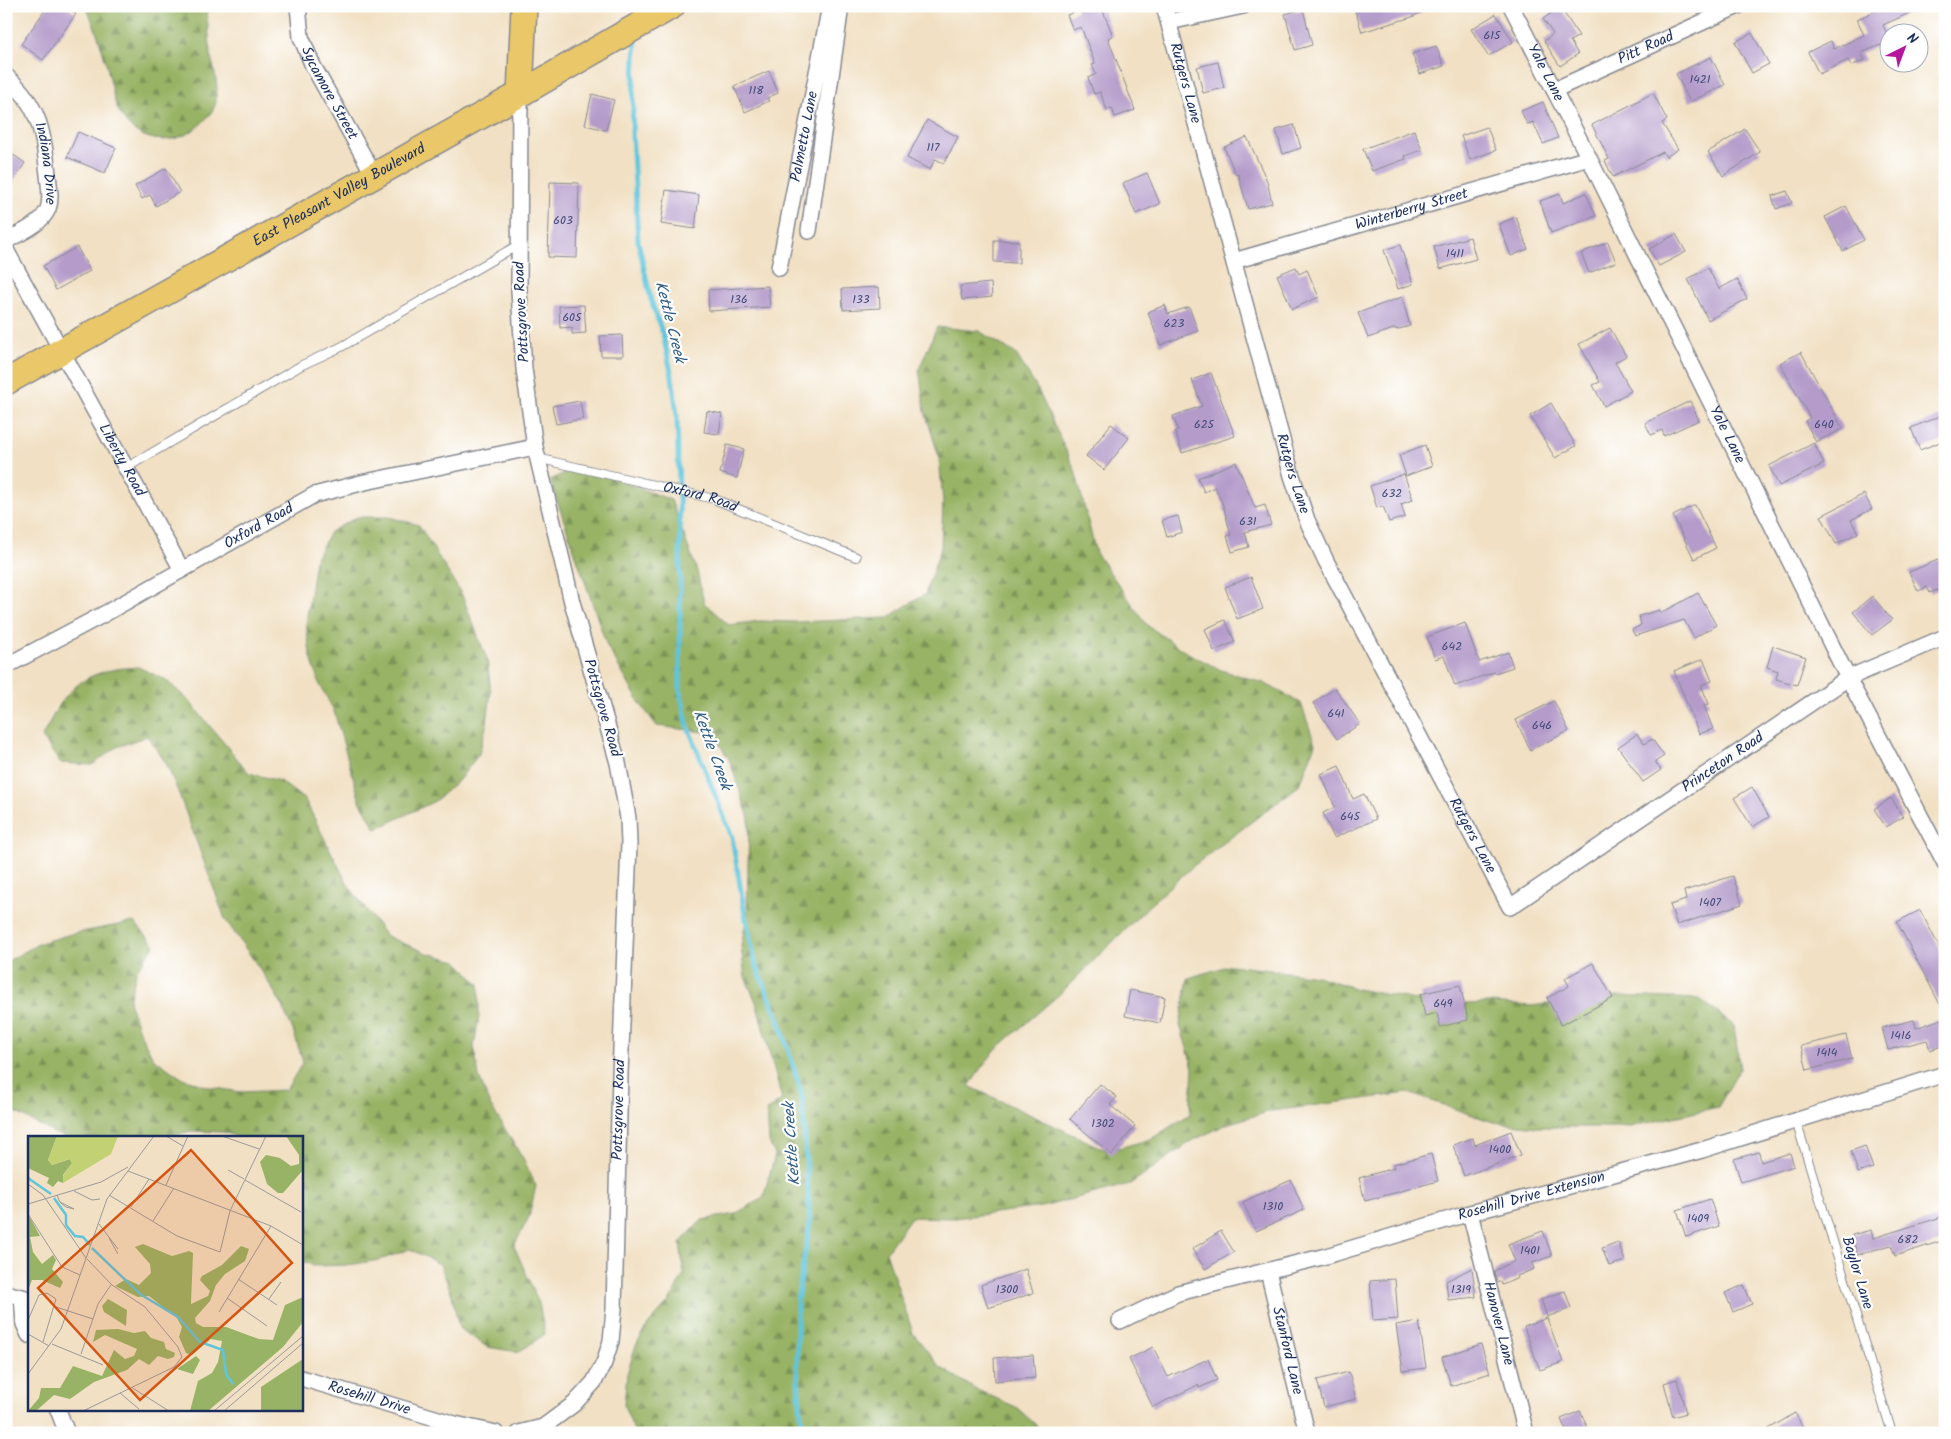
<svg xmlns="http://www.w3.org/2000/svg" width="1951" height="1439" font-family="Kalam,sans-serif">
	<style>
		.forest { fill: url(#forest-firs); stroke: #5a7162 }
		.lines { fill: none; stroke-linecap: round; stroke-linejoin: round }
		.stream { stroke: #5fc5dc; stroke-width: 5 }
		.building { fill: #b49bca }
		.lane-casing { stroke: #868890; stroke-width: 10 }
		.street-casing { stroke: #868890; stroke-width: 18 }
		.primary-casing { stroke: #868890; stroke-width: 28 }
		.lane { stroke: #fff; stroke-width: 8 }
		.street { stroke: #fff; stroke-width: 15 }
		.primary { stroke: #eac769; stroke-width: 25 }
		.labels { text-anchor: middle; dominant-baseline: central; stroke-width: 4.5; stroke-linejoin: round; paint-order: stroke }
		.number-label { font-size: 12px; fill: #414a79 }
		.street-label { font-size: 15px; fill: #1b2f5e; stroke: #fff }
		.water-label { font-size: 16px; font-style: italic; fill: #2f5c84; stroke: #fff }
		.inset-river { fill: none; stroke: #5fc5dc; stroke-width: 2.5 }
		.inset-road { fill: none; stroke: #9b999b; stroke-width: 1 }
		.view { fill: #d45514; fill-opacity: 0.15; stroke: #d45514; stroke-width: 2.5 }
		.inset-edge { fill: none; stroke: #1b2f5e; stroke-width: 2.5 }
	</style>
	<defs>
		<pattern id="forest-firs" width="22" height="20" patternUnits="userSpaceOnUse" patternTransform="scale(1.25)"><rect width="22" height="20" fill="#98b365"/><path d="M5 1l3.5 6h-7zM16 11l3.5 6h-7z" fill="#7b9256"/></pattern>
	</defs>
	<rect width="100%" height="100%" fill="#fff"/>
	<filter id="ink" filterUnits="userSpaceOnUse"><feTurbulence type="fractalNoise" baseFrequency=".02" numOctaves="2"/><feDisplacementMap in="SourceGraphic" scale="10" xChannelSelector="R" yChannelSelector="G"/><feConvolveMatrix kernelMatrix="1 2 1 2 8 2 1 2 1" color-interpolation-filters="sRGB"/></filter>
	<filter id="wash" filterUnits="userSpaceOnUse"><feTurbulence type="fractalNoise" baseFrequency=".0096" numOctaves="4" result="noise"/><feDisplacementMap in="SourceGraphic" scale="20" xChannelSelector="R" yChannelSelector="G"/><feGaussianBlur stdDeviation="1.12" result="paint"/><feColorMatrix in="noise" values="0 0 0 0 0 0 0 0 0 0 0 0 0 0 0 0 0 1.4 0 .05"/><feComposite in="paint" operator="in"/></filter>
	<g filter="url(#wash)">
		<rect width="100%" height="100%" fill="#f1e0c3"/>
		<g class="forest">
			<path d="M86,6h120c2,17 3,33 5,50 3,15 8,29 5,45 -1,8 -8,16 -14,22 -24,24 -63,23 -81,-8 -7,-10 -8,-24 -11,-36 -6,-25 -13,-49 -24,-73z"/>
			<polygon points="937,327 979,331 1016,354 1038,390 1075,470 1096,553 1147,625 1184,651 1221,670 1264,683 1301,703 1315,744 1300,785 1192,867 1158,897 1062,992 995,1050 969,1086 1108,1151 1151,1139 1190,1114 1193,1068 1180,1025 1188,978 1231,965 1317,976 1357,989 1442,1005 1489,1003 1531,1006 1616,996 1700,999 1734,1026 1740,1069 1718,1107 1630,1127 1538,1127 1493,1122 1408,1093 1272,1111 1229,1123 1192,1141 1130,1184 1042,1207 955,1218 911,1217 886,1252 913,1333 940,1367 975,1389 1016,1407 1045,1433 635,1433 624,1405 627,1374 636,1345 648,1325 669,1302 684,1274 680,1243 702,1220 735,1214 763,1198 775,1155 769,1142 767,1111 782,1099 756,1002 745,977 741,946 747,916 749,818 729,759 712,733 657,726 639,702 607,646 550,480 579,466 671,500 697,571 704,603 729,625 760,621 797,622 887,618 925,594 941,548 943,502 939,457 925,412 919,369"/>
			<polygon points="357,517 389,517 419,525 462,595 487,659 491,692 487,723 479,754 459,780 435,801 376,829 360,801 334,711 319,683 310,654 306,623 315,560 330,532"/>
			<path d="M138,667l28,13 23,21 60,72 31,8 25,19 43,85 38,51 41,17 30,8 22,23v32l-5,31 5,30 11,28 33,53 13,28 -7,31 -15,29 25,57 6,31 -26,18 -32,-5 -28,-19 -7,-33 -12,-31 -30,-15 -30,11 -32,5 -32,1 -15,-5v-123h-61l-16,-6 -33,-1 -26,7h-98l-15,-6 -46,-25v-145l34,-19 31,-9 63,-12 21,23 -18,24 -8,32 10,30 14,27 27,19 29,10 32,5 45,-2 17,-28 -10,-32 -14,-30 -17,-28 -37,-53 -46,-125 -13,-31 -19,-27 -30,11 -25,18 -32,-2 -18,-26c15,-30 29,-58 65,-66 10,-3 21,-3 31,-4z"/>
		</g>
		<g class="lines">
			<g class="stream">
				<polyline points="637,16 637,6"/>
				<polyline points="636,35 632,132 638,241 651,300 663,335 672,376 677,415 680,531 680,691 688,727 732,837 744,910 756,965 780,1023 802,1095 810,1223 797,1301 797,1368 801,1415 805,1433"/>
			</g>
		</g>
		<g id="blocks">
			<g class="building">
				<polygon points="48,6 65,6 76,14 43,60 21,44"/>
				<polygon points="1076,6 1101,6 1113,36 1108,38 1135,110 1115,117 1112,108 1107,110 1100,92 1094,94 1088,78 1096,74 1092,65 1095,64 1081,27 1073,30 1067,15 1077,11"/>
				<polygon points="1370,6 1435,6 1412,17 1362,32 1355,10"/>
				<polygon points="1887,6 1925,6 1883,25 1888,37 1888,42 1861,53 1865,60 1851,66 1848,60 1819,74 1808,52 1831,41 1834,49 1864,35 1857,19"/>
				<polygon points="1560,7 1579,36 1570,41 1578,54 1560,66 1544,41 1553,34 1543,19"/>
				<polygon points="1303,9 1312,45 1295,50 1285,14"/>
				<polygon points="1496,14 1513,42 1488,56 1471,29"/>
				<polygon points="1752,33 1769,64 1752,73 1735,42"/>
				<polygon points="1436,46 1444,66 1420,74 1412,54"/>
				<polygon points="1711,57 1725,85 1690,102 1676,74"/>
				<polygon points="1218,62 1224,88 1203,93 1197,67"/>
				<polygon points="769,71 778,93 767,98 769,101 745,112 734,86"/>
				<polygon points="1653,93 1667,120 1662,123 1678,149 1666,157 1663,152 1613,177 1605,161 1609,159 1592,125"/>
				<polygon points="592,94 614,100 606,130 585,125"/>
				<polygon points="1543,102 1558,138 1543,144 1533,122 1527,124 1521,111"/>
				<polygon points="927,120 958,137 944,163 935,159 930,170 907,158"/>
				<polygon points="1294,125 1301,148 1283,154 1276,130"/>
				<polygon points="1487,127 1496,150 1470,160 1461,136"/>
				<polygon points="1745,129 1760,152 1723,176 1708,152"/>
				<polygon points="1414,130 1422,150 1405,156 1406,159 1372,171 1363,149"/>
				<polygon points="78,132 116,148 105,173 67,157"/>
				<polygon points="1247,137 1267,181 1272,203 1248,209 1238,174 1236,175 1224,147"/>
				<polygon points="6,150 25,163 6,192"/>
				<polygon points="166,168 180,192 156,206 150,195 142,199 135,186"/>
				<polygon points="1147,173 1160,204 1136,214 1123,183"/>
				<polygon points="550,182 579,183 577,258 548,257"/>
				<polygon points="666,190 699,195 695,229 661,224"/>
				<polygon points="1787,191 1792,203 1776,209 1772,196"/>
				<polygon points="1586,193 1596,216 1551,233 1540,201 1560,194 1563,203"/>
				<polygon points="1846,206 1864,240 1843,251 1825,217"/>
				<polygon points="1516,217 1528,249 1511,256 1499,224"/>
				<polygon points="1676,234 1686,252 1659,266 1649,249"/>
				<polygon points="1470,237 1476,259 1440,269 1434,247"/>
				<polygon points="994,240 1019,241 1019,263 994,262"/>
				<polygon points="1608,242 1616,262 1589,273 1581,253"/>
				<polygon points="1400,245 1413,284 1398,289 1384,250"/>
				<polygon points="77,247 90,271 56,290 43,266"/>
				<polygon points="1296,267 1299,274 1307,270 1319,297 1292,309 1277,275"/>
				<polygon points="1708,268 1719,289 1737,279 1747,299 1708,320 1688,279"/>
				<polygon points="991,283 992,297 962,300 960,286"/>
				<polygon points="768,286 770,307 709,311 708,290"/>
				<polygon points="879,287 880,308 843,310 842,289"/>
				<polygon points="1402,297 1410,326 1396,330 1396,328 1368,338 1358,313"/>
				<polygon points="584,305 586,333 572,334 572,327 560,328 559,306"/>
				<polygon points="1165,305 1168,314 1189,307 1198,331 1160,345 1148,312"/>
				<polygon points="1610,328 1626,356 1615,362 1631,391 1604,406 1593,385 1600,382 1579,344"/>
				<polygon points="622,335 623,356 601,356 600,336"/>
				<polygon points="1801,352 1843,429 1816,442 1805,421 1810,418 1780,363"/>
				<polygon points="1211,373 1235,436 1182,453 1175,431 1178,430 1173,416 1202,406 1192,380"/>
				<polygon points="580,401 583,419 556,424 552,406"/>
				<polygon points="1690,401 1699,420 1664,436 1662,430 1651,435 1645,423"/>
				<polygon points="1551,403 1576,446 1555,458 1530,416"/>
				<polygon points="707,411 722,414 719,434 704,432"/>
				<polygon points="1940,416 1945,429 1945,440 1920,450 1911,428"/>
				<polygon points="1111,424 1129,438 1104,470 1086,456"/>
				<polygon points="1814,443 1824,464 1779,486 1769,466"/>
				<polygon points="727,445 744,449 737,478 720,473"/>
				<polygon points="1425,445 1432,466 1406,476 1399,455"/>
				<polygon points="1236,462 1255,508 1265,505 1271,525 1245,532 1249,547 1232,552 1227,536 1231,535 1223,505 1215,487 1204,492 1198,478"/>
				<polygon points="1404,474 1413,500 1401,504 1405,517 1389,522 1383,506 1377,508 1370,486"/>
				<polygon points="1864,494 1872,509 1851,520 1858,533 1836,544 1821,516"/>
				<polygon points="1695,505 1716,548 1694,559 1673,516"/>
				<polygon points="1178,516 1182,532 1167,537 1162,520"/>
				<polygon points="1945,557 1945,587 1930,593 1927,587 1918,591 1909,572"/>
				<polygon points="1251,577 1263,609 1237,619 1225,587"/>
				<polygon points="1698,593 1716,625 1694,638 1684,620 1635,636 1632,630 1641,625 1639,616 1660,610 1661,613"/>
				<polygon points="1872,596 1892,620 1872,635 1853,612"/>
				<polygon points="1225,620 1235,642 1214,651 1205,629"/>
				<polygon points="1465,623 1479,662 1508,652 1513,667 1495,673 1494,672 1455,686 1444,656 1435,659 1427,637"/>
				<polygon points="1773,646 1806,657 1797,685 1776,679 1778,671 1767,667"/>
				<polygon points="1703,659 1712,681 1701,685 1709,704 1704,706 1713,729 1699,734 1674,671"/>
				<polygon points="1335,688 1360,724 1337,739 1313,703"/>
				<polygon points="1554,701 1569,731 1530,750 1516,720"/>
				<polygon points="1637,734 1644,744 1652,739 1664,756 1655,762 1661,770 1643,782 1618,747"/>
				<polygon points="1339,766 1353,799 1364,794 1376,819 1334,838 1323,813 1335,807 1321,774"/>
				<polygon points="1752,787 1769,817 1752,827 1734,798"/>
				<polygon points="1891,798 1903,817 1886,827 1874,809"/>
				<polygon points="1733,876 1742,904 1677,925 1670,905 1686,900 1684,891"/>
				<polygon points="1920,910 1945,958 1945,1014 1897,922"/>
				<polygon points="1593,963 1613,998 1561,1025 1547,998 1569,986 1565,978"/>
				<polygon points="1460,985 1468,1020 1440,1027 1437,1013 1425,1016 1420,994"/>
				<polygon points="1130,990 1165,997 1160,1023 1125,1016"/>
				<polygon points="1941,1019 1945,1029 1945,1045 1930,1050 1927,1040 1888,1050 1882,1028 1914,1020 1916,1028"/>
				<polygon points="1846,1035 1852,1059 1807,1070 1801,1046"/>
				<polygon points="1100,1084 1117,1097 1110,1105 1135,1126 1112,1155 1070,1119"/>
				<polygon points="1511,1131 1521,1155 1464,1176 1453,1145 1473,1138 1475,1145"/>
				<polygon points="1865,1146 1873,1168 1858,1173 1851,1151"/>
				<polygon points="1759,1152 1761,1162 1790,1153 1794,1166 1741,1182 1734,1159"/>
				<polygon points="1431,1154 1438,1181 1365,1201 1359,1178 1394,1168 1393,1164"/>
				<polygon points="1291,1180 1304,1210 1256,1231 1243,1202"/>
				<polygon points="1710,1199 1719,1226 1686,1237 1677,1210"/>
				<polygon points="1945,1216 1945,1240 1895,1256 1891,1245 1857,1255 1852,1235 1871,1230 1873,1238"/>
				<polygon points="1221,1231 1234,1252 1205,1269 1192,1249"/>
				<polygon points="1543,1231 1552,1256 1532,1263 1534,1269 1517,1276 1518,1278 1502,1285 1501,1281 1497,1283 1494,1271 1515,1261 1508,1244"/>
				<polygon points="1618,1242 1625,1261 1609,1266 1602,1248"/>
				<polygon points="1472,1268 1476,1297 1448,1300 1446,1281"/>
				<polygon points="1026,1269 1033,1293 988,1308 981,1285"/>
				<polygon points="1395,1279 1398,1319 1373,1321 1370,1281"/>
				<polygon points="1744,1285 1752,1304 1733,1312 1725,1293"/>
				<polygon points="1565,1291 1571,1308 1547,1317 1541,1299"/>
				<polygon points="1547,1318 1563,1362 1540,1370 1524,1327"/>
				<polygon points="1419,1321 1426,1368 1403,1371 1396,1325"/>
				<polygon points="1481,1344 1490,1373 1451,1386 1442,1357"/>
				<polygon points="1153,1347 1168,1377 1208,1359 1217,1380 1199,1388 1198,1385 1153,1407 1129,1359"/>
				<polygon points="1033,1355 1035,1378 995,1381 994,1358"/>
				<polygon points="1349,1372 1356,1399 1324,1407 1317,1380"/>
				<polygon points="1677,1379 1686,1413 1673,1417 1664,1383"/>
				<polygon points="1580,1411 1590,1433 1567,1433 1561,1419"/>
				<polygon points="1795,1413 1806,1433 1762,1433"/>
			</g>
		</g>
	</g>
	<g filter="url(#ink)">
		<use href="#blocks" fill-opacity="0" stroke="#868890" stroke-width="1"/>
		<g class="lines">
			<defs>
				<g id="lane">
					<path id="s1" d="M537,458l177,41 142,58"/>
					<polyline points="126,468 302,365 341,347 518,245"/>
					<polyline points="1796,1121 1892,1433"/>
				</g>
				<g id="street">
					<path id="s2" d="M298,6l3,31 12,29 61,109"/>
					<path id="s3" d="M1164,6l128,470 15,44 19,41 184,346 338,-229 97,-41"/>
					<path id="s4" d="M1511,6l78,152 259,520 97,185"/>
					<polyline points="1169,22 1243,6"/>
					<path id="s5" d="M6,76c33,28 38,58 42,99 1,11 4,23 0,34 -7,16 -28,24 -42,32"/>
					<path id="s6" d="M1554,90l184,-84"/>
					<polyline points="809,231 841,6"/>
					<path id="s7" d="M6,250l176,320"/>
					<path id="s8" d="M1234,261l355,-103"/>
					<path id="s9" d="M779,268l51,-262"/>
					<path id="s10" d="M6,666l100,-53 208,-118 51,-13 170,-35"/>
					<path id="s11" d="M1470,1213l56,220"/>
					<path id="s12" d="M1268,1271l39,162"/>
					<polyline points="6,1293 29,1299"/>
					<polyline points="22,1297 24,1324 29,1335"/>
					<path id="s13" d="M1120,1321l58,-28 148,-37 144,-43 232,-63 243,-76"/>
					<path id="s14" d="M301,1378l154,46 41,9"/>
					<polyline points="58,1410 67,1433"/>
					<path id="s15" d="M519,1433l24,-6 31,-23 20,-22 10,-19 7,-22 3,-32 6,-234 9,-231 -1,-26 -10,-55 -46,-161 -37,-155 -11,-78 -5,-78 1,-197"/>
				</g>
				<g id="primary">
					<polyline points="520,94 524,6"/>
					<path id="s16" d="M6,382l514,-288 152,-88"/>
				</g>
			</defs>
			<use href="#lane" class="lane-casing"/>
			<use href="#street" class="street-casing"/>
			<use href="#primary" class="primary-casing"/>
			<use href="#lane" class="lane"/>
			<use href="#street" class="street"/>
			<use href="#primary" class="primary"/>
		</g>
	</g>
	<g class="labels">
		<g class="number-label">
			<text x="1492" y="35">615</text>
			<text x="1700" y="79">1421</text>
			<text x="756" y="90">118</text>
			<text x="933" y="147">117</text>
			<text x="563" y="220">603</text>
			<text x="1455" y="253">1411</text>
			<text x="739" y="299">136</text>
			<text x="861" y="299">133</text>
			<text x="572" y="317">605</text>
			<text x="1174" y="323">623</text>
			<text x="1204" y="424">625</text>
			<text x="1824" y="424">640</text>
			<text x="1392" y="493">632</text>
			<text x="1248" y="521">631</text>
			<text x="1452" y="646">642</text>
			<text x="1336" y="713">641</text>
			<text x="1542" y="725">646</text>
			<text x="1350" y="816">645</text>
			<text x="1710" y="902">1407</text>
			<text x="1443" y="1003">649</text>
			<text x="1901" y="1035">1416</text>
			<text x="1827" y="1052">1414</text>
			<text x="1103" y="1123">1302</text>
			<text x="1500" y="1149">1400</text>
			<text x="1273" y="1206">1310</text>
			<text x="1698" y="1218">1409</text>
			<text x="1908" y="1239">682</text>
			<text x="1530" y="1250">1401</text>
			<text x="1007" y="1289">1300</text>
			<text x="1461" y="1289">1319</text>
		</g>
		<g class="street-label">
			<text stroke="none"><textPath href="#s6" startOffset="101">Pitt Road</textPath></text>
			<text stroke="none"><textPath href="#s4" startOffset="75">Yale Lane</textPath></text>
			<text stroke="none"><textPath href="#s3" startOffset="80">Rutgers Lane</textPath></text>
			<text stroke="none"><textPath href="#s2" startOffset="94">Sycamore Street</textPath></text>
			<text stroke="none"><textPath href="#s9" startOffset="134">Palmetto Lane</textPath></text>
			<text stroke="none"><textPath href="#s5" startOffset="99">Indiana Drive</textPath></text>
			<text stroke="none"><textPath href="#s16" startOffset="382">East Pleasant Valley Boulevard</textPath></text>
			<text stroke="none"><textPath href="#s8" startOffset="185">Winterberry Street</textPath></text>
			<text transform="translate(522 312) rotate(-93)">Pottsgrove Road</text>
			<text stroke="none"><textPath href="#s4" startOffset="480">Yale Lane</textPath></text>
			<text stroke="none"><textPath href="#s7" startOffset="240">Liberty Road</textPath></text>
			<text stroke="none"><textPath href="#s3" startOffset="485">Rutgers Lane</textPath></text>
			<text stroke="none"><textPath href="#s1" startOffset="168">Oxford Road</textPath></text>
			<text stroke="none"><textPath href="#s10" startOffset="289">Oxford Road</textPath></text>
			<text transform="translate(602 708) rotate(74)">Pottsgrove Road</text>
			<text stroke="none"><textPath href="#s3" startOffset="1228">Princeton Road</textPath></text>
			<text stroke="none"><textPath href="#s3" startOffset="890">Rutgers Lane</textPath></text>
			<text stroke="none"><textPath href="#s15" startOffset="369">Pottsgrove Road</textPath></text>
			<text stroke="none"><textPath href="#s13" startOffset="431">Rosehill Drive Extension</textPath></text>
			<text transform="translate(1857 1273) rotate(73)">Baylor Lane</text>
			<text stroke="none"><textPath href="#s11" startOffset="114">Hanover Lane</textPath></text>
			<text stroke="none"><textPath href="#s12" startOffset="82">Stanford Lane</textPath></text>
			<text stroke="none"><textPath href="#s14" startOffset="71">Rosehill Drive</textPath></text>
		</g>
		<g class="water-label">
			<text transform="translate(670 322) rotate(76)">Kettle Creek</text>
			<text transform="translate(712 750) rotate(70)">Kettle Creek</text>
			<text transform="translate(792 1144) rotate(-94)">Kettle Creek</text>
		</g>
	</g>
	<g transform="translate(28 1136)">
		<rect width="275" height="275" fill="#f1e0c3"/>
		<path d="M0,0h29l-9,24 4,5 18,-6 2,4 -9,12v8l-5,-2 -5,6 -6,-4 2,-5 -21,-10zM258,0h17v34l-20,23h-5l-11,-9 -7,-22 6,-7 14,3 11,8 8,-2v-9zM0,78l12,22 -10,1 3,15 9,12 11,-9 3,5 -4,9 11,13 -3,6 -18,-8h-10l-4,10zM115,108l29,12 17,-5 4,2 -2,51 17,-8 2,-5 -10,-11 2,-4 20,-11 19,-19 8,3 -4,12 -20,13 -9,11 -6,16 -15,17 1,5 7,4h23l33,12 14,1 12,-35 18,-8v25l-20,25 -75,64h-18l8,-30 14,-8 6,-11 4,-21 -11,-2 -19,16 -6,-2 -7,-16 3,-10 -5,-9 -28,-22 -11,1 -23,-11 11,-7 13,6 12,-12 -1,-9 -15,-17zM80,163l19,11 -1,16 -22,-14 -2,-6zM90,193l16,4 11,-2 6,7 13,4 2,7 9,4 -1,4 -6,2 -10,-3 -9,9 -10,-6 -12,11 -33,12 -24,17 -16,-4 -18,16h-8l11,-13 2,-10h19l13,-22 29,10 12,-26 11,9 9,-3 3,-7 -32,-14 -12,7 3,-12zM168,220l4,4 -7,14 -16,-5zM275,223v52h-42v-24z" fill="#98b365"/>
		<path d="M29,0h61l-7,18 -48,29v-7l9,-13 -3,-4 -17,6 -4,-5z" fill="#c1d173"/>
		<path class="inset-river" d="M0,42l23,16M26,62l12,17v10l9,11 8,1 7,8M64,112l48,46 38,23 22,25 23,8 3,24 7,10"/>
		<path class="inset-road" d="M138,0l17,10M194,0l37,13M200,34l16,9M100,35l143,55 32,19M217,44l56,32M0,48l15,11 43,63M138,49l22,-49M46,55l18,9 8,-1M29,59l2,5 1,2 2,2 4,3 8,2 -14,-7M81,59l68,41 43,16 10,-41 36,-75M0,68l73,-22 27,-15M103,71l18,-28M0,78l34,53 18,8M125,85l21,-33M71,88l19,25M81,102l9,16M210,143l39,26M199,162l40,28M241,163l12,-17M28,171l37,12M191,176l52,-86M0,184l11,-25 8,-2 9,6 -13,43M0,198l21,12M24,208l51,21M53,218l17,-50 13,-19M0,238l33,-45 46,-130 47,-63M103,251l38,24M92,257l19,16M55,275l91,-44 8,-10 -4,-10 -33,-40 -33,-22 -25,-26M186,275l89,-75M196,275l79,-68"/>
		<path class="view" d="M163,14l101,113 -152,137 -102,-112z"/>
		<rect width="275" height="275" class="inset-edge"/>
	</g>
	<rect width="1951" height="1439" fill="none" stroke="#fff" stroke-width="25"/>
	<g transform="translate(1904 48) rotate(42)"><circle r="24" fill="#ffffff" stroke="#a4acbf"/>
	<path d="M0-4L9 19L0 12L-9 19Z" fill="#b5179e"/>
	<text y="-8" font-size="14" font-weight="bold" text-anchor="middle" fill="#1b2f5e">N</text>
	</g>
</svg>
